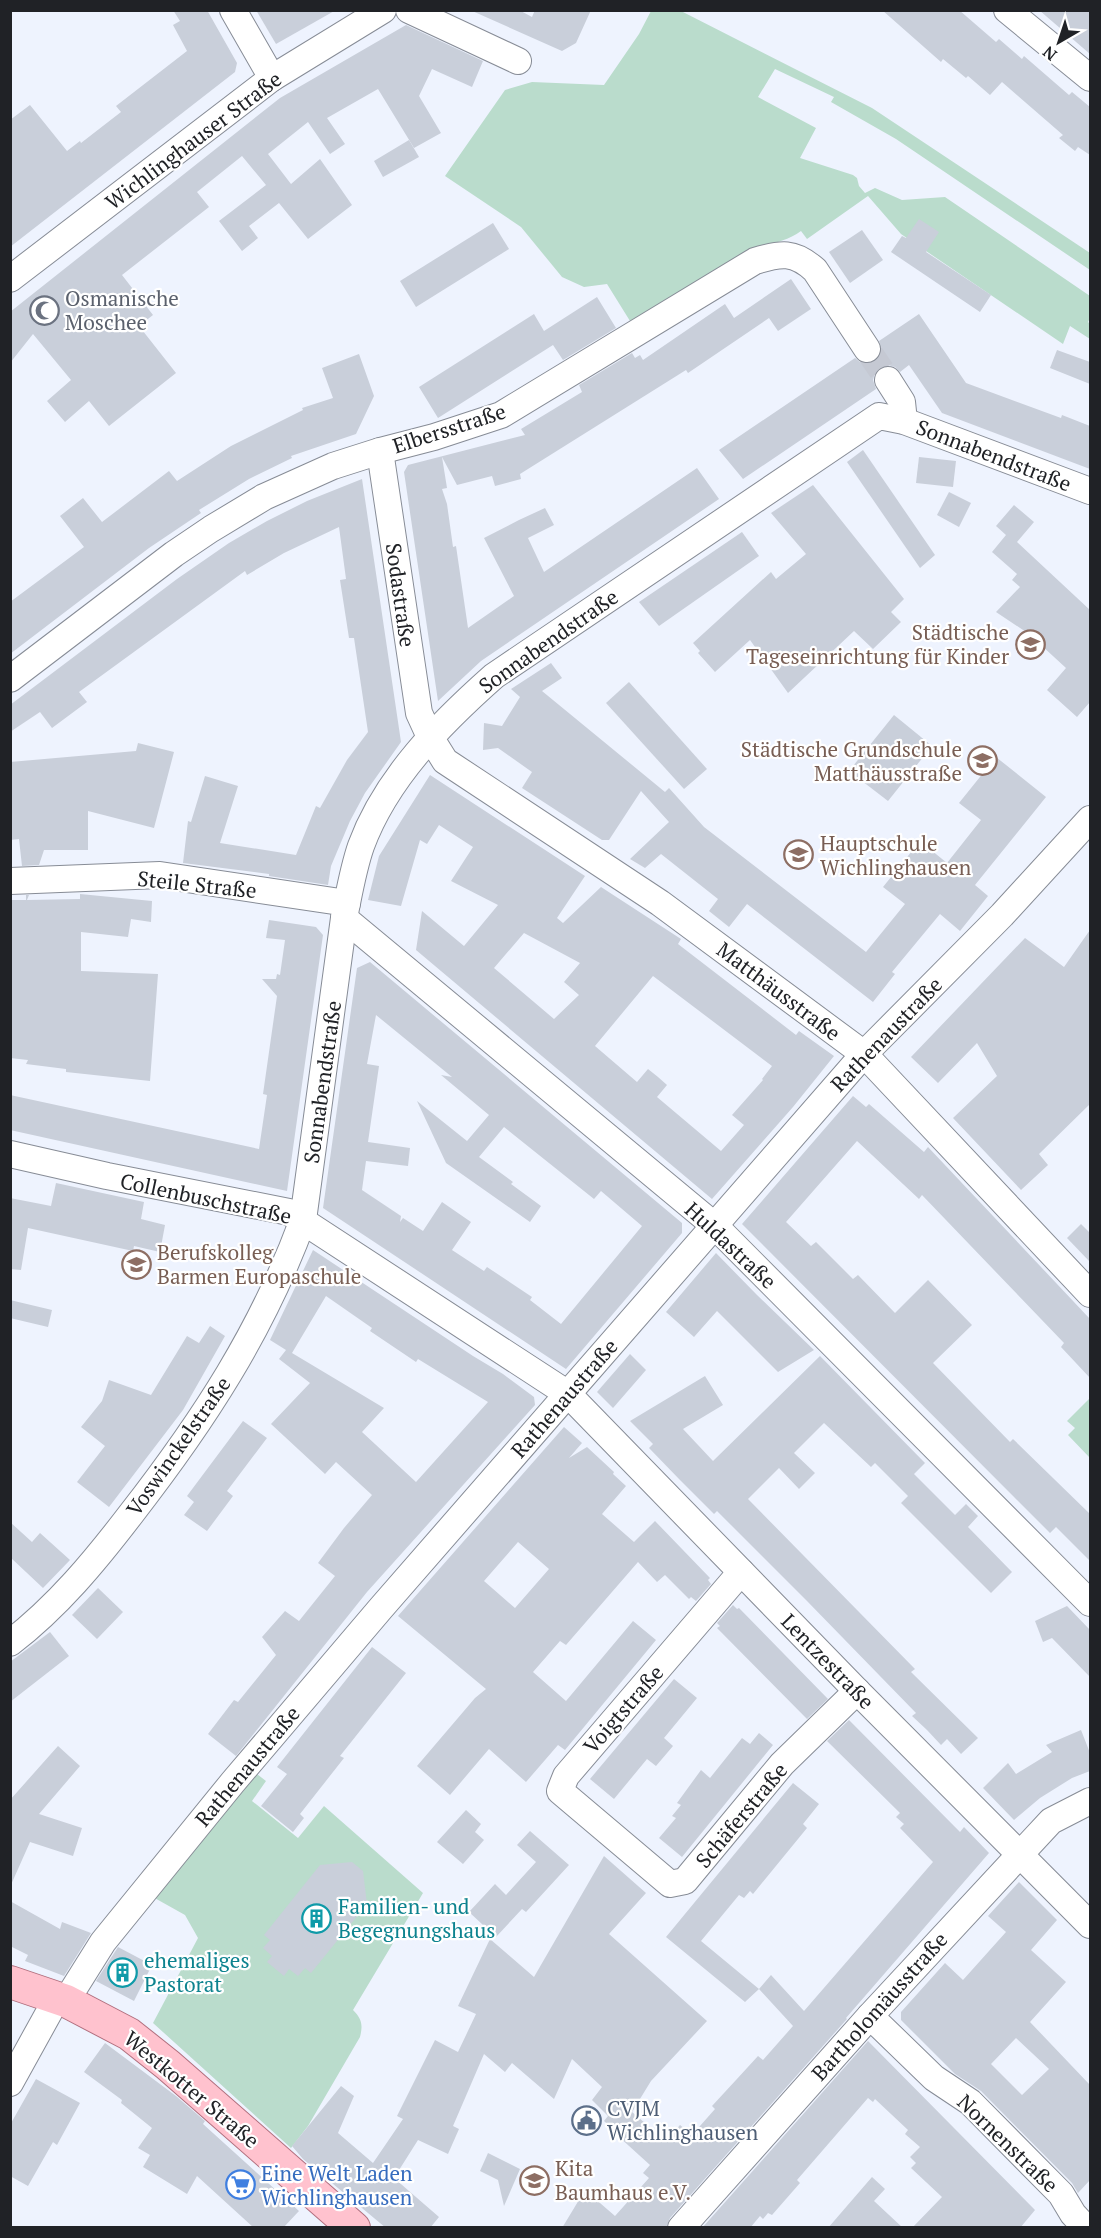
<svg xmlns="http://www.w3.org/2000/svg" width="1101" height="2238" font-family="'PT Serif',serif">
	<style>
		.green { fill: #badccc }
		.building { fill: #c9cfda; fill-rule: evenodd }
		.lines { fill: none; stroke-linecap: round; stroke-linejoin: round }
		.minor-tunnel { stroke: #c5c9d3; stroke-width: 26; stroke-dasharray: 26 13; stroke-linecap: butt }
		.minor-casing { stroke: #878c96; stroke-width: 28 }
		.major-casing { stroke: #b16f7e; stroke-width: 34 }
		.minor { stroke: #fff; stroke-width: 26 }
		.major { stroke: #ffc2ce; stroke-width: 32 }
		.labels { text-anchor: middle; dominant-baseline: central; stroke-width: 4.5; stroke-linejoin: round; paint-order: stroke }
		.street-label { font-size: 21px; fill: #202226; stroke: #fff }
		.worship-label { font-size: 21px; fill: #5b616d; stroke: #fff; text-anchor: start }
		.education-label { font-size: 21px; fill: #785e54; stroke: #fff; text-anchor: start }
		.culture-label { font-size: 21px; fill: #0d838f; stroke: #fff; text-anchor: start }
		.service-label { font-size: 21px; fill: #4e5e75; stroke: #fff; text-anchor: start }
		.shop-label { font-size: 21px; fill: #366cbe; stroke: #fff; text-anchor: start }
	</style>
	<rect width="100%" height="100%" fill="#eef3fe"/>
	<g class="green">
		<path d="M651,11h30l191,97 218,145v17l-194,-131 -65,-37 3,-5 -59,-28 -17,28 58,31 -16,30 53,17 4,3 2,8 6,7 10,-5 27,12 43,-3 145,99v22l-2,4 2,2v15l-20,-13 -7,18 -162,-110 -33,-38 -61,43 -6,-8c-15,11 -34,13 -51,21 -41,21 -81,46 -120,69l-23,-37 -23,3 -22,-10 -41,-50 -76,-51 60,-86 27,-8 72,3 35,-51z"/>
		<polygon points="1090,1398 1090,1458 1068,1435 1075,1428 1067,1421"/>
		<path d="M253,1771l13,10 -14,20 46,37 26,-32 99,87 -70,117c9,9 10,15 7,27l-52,89 -17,22 -138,-125 45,-85 -13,-23 -34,-19z"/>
	</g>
	<g class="building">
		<polygon points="173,10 207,10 237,63 235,72 10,247 10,120 30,105 67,151 80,141 81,143 121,112 116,106 187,51 173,25 180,21"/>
		<polygon points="256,10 336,10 276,44"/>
		<polygon points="470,10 519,10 532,17 535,10 591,10 576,43 562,51"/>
		<polygon points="882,10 959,10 996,42 999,39 1022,59 1024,56 1069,95 1072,92 1090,107 1090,155 1078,147 1075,151 1059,138 1063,135 1002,82 990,95 968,76 966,78 943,59 941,62"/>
		<polygon points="1039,10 1090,10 1090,54"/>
		<polygon points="406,25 483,61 472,87 432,69 419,96 441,133 414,148 378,89 327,118 345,144 330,154 308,122 268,154 291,184 320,159 352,205 308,239 279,203 249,226 258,238 242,251 219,221 266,185 242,156 197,192 209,207 122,275 153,315 139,326 176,373 109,426 89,401 65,422 47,401 71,380 33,334 10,363 10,312 280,98"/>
		<polygon points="409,140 419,157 383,177 374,161"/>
		<polygon points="919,219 939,232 926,252 991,295 980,312 891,252 902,236 906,238"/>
		<polygon points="493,223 509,249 416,307 400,281"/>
		<polygon points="862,230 883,260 850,283 829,252"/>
		<polygon points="791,279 811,309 778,331 769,318 688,373 686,370 520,474 521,479 495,486 492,476 457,485 442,457 447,488 442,489 447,504 453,547 456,546 468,628 514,596 484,538 519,520 545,508 554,525 528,538 544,572 697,468 719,499 481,661 438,701 404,472 408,465 525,435 521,429 582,392 579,385 632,353 635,358 640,355 643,360 725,304 734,318"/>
		<polygon points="597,297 616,328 563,360 553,345 438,418 419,387 534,314 544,331"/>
		<polygon points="919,314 966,383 1061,418 1062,415 1090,426 1090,469 942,413 909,365 900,372 895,367 888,365 879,368 875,373 873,380 876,389 743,479 719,450 855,358 860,362 867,364 876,361 880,356 882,349 879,341"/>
		<polygon points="1057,350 1090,362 1090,384 1050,368"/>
		<polygon points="359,354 374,396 356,434 291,456 292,458 249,479 199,510 201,513 149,548 10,654 10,602 84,547 60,516 83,498 102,522 169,471 177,481 231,446 303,410 302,408 333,398 322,368"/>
		<polygon points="863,450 935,555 920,568 847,462"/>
		<polygon points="919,457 956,461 953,487 916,483"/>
		<polygon points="362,479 401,742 365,793 350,821 331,866 328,885 269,876 269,874 183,863 188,821 191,822 205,776 238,786 220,843 296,855 316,806 320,808 347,760 368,732 354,638 349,638 340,580 346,579 339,527 284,553 247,575 245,571 79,692 87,702 52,728 40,712 10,732 10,705 177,579 229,543 267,521 307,501"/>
		<polygon points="813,485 904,599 891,612 901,622 873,649 854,631 788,693 750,640 715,672 698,653 700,651 693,643 771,572 776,579 806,554 771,513"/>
		<polygon points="949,492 971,503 959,527 937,515"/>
		<polygon points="1014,505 1034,522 1017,542 1090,610 1090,702 1077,717 1047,690 1066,668 1029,634 996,612 1020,587 1012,580 1017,574 992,552 1006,535 996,526"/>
		<polygon points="742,532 759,556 659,626 639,602"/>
		<polygon points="551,663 562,678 542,691 665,792 669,788 704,827 866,952 905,904 883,887 920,841 947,863 981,820 959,803 996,757 1046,797 975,885 988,896 960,931 940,914 892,972 895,974 873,1002 747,904 729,927 709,911 718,899 661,854 645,868 630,859 669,822 641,791 609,840 602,840 522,788 532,772 498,748 483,750 484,723 502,726 520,697 511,689"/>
		<polygon points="629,682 707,769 684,789 606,703"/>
		<polygon points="894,715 932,746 888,801 849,771"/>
		<polygon points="138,743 174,752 154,828 88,811 88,850 44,850 39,865 22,866 19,839 10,840 10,762 136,751"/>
		<path d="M430,775l155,101 -28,42 6,5 38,-36 80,52 -3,5 118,91 3,-4 35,25 -41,51 -81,92 -296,-249 6,-39 42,35 34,-41 -47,-24 22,-34 -34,-22 -12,19 -7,-4 -19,66 -33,-6 11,-44zM524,933l56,30 -16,19 15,13 -25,24 -60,-51zM653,976l119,90 -10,13 1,1 -31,35 12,10 -23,26 -64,-54 10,-12 -9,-8 -10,-8 -11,13 -42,-36z"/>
		<polygon points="80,894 152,901 151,922 131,919 128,937 81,932 81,971 158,974 150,1081 66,1072 66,1069 26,1064 28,1060 10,1058 11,900 26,900 26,895 29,895 27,900 80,899"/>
		<polygon points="269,920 316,927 323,935 287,1191 10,1130 10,1095 259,1149 267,1095 263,1094 277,996 262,979 276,979 277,974 280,975 285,940 266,938"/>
		<polygon points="1090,930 1090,1104 1039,1154 1048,1165 1021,1190 953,1118 997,1076 977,1043 938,1083 911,1057 1025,938 1064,967"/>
		<path d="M370,962l312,261v10l-116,136 -243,-161 34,-240zM376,1015l76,62 -11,-2 48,40 -22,26 -50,-40 29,62 84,59 11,-16 -30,-22 2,-2 -34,-25 25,-30 90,72 7,-8 41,35 -81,98 -31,-24 2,-3 -45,-30 -3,4 -32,-21 19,-28 -29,-20 -19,29 -20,-13 -3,4 1,-6 -39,-26 4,-29 42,5 2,-18 -42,-6 11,-76 -12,-2z"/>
		<polygon points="853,1096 866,1107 869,1104 924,1152 928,1147 1090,1319 1090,1378 1061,1347 1064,1343 922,1195 919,1199 857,1141 786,1222 811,1246 816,1242 853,1279 858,1275 895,1313 928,1280 972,1325 933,1363 1010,1442 1013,1439 1090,1514 1090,1561 1056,1527 1050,1533 742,1224"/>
		<polygon points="56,1183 144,1202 141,1219 165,1225 160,1252 134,1246 133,1251 28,1228 21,1270 10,1269 10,1198 51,1206"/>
		<polygon points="1081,1224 1090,1233 1090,1262 1067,1238"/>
		<path d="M313,1250l160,106 30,18 31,23 1,8 -168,187 -131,164 -28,-22 26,-34 4,2 38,-47 -14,-18 23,-26 14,10 36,-45 -17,-13 26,-35 28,-33 -36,-33 -11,12 -54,-50 39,-41 -31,-24 7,-9 -16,-10zM326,1296l46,32 -2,3 46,31 2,-3 70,43 -72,80 -54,-50 22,-24 -92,-55z"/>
		<polygon points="716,1253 757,1295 814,1350 778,1372 717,1311 694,1337 666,1312"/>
		<polygon points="10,1300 52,1310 48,1327 10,1318"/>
		<polygon points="210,1326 225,1336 183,1410 109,1507 77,1482 105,1446 81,1427 102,1401 109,1380 151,1395 187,1336 199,1343"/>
		<polygon points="630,1354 646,1370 613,1408 597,1392"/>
		<polygon points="820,1356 925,1463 914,1474 955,1515 966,1504 978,1516 968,1527 1012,1572 991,1593 901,1503 908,1496 875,1463 871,1467 824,1423 794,1453 815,1473 799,1489 779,1468 748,1499 915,1669 911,1672 978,1738 961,1754 947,1739 941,1745 927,1730 912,1716 916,1713 807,1601 717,1511 714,1514 680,1480 649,1448 653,1444 630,1421 705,1376 723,1405 683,1429 713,1461"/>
		<polygon points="243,1421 267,1438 227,1491 233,1496 207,1531 184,1515 194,1502 187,1496"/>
		<path d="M564,1427l18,16 -13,15 18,-11 27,25 -1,2 13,12 -24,28 32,28 21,-21 55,57 -2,2 3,4 -15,17 -5,-4 -2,2 -24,-24 -8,7 -19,-20 -72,83 -6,-4 -27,31 33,29 67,-80 23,19 -91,110 -7,-5 -32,37 -37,-33 -39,46 -33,-29 58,-68 11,-9 -88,-73zM518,1542l31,27 -34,39 -31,-27z"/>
		<polygon points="10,1522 32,1542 40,1533 70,1560 43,1588 10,1557"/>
		<polygon points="98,1588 123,1612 97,1639 72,1615"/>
		<polygon points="733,1605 737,1609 739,1608 828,1699 807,1719 717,1628 720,1626 717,1623"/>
		<polygon points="1067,1606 1090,1630 1090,1677 1052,1638 1043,1642 1035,1621"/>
		<polygon points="50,1632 69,1656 10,1702 10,1662"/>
		<polygon points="372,1647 406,1673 340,1756 344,1758 300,1814 304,1818 293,1832 261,1806 287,1774 277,1767"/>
		<polygon points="674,1679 697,1698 664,1738 673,1746 656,1766 647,1759 614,1799 590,1779"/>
		<polygon points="849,1720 960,1832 964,1827 989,1853 846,2018 847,2019 670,2218 666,2228 562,2228 585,2190 615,2216 649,2178 643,2173 650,2165 618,2136 619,2134 604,2121 608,2116 592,2100 602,2087 572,2059 554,2099 512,2063 505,2072 484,2054 453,2126 459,2129 448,2154 418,2140 394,2178 439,2217 430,2228 386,2228 303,2159 292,2146 341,2086 354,2096 338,2133 373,2163 403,2119 397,2116 435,2040 458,2052 476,2014 458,2006 490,1939 534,1977 604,1856 646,1893 609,1934 707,2021 651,2081 632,2112 666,2141 680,2125 692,2135 715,2109 712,2106 736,2080 758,2056 763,2060 793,2026 759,1989 771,1975 804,2011 933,1862 900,1828 904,1824 896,1817 900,1813 827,1741"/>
		<polygon points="1081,1730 1090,1753 1090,1771 1072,1778 1040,1798 1014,1820 983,1788 1008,1763 1016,1774 1052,1752 1046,1745"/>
		<polygon points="759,1733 773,1745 682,1857 659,1838 676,1818 672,1816 681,1805 677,1803 701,1770 710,1778 742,1738 750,1744"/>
		<polygon points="58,1746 80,1766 39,1814 82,1828 73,1856 30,1842 10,1887 10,1800"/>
		<polygon points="793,1783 819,1804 803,1824 807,1828 753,1894 750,1891 744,1898 739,1895 701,1941 759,1989 745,2002 666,1937"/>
		<polygon points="466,1810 481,1824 475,1832 484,1840 463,1864 437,1842"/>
		<polygon points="530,1831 569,1865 526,1912 522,1909 496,1937 469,1912 495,1884 506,1895 536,1862 517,1845"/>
		<polygon points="352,1862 363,1871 367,1904 311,1973 305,1968 298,1976 289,1969 284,1976 267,1962 272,1956 263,1948 270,1940 264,1935 320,1865"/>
		<path d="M1019,1882l38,38 -26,30 35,32 -36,40 60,63v95l-12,13 -6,-10 -91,-92 -26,-17 -54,-54v-8l44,-49 18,17 43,-48 -18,-16zM1016,2038l33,31 -27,26 -31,-31z"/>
		<polygon points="10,1901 60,1929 62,1922 91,1933 64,1976 25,1961 28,1955 10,1946"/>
		<polygon points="118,1947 152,1965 134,2001 96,1981"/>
		<polygon points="868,2041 1035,2210 1020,2228 912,2228 942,2197 911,2168 916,2163 910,2157 920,2147 905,2134 908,2130 875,2099 873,2102 868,2098 797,2180 800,2183 772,2215 768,2213 763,2219 760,2216 750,2228 702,2228"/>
		<polygon points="105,2043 176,2096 205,2121 203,2124 299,2211 283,2228 254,2228 197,2176 187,2194 143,2167 150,2155 138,2148 152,2128 121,2103 122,2100 84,2072"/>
		<polygon points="36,2079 80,2103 57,2145 53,2142 28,2186 10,2176 10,2125"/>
		<polygon points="488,2153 520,2169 504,2206 498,2180 480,2171"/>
		<polygon points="872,2177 885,2189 874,2201 903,2228 828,2228"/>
	</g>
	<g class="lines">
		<polyline class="minor-tunnel" points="867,349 888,380"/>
		<defs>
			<g id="minor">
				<polyline points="233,10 272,78"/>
				<polyline points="409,10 518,61"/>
				<polyline points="1007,10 1090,78"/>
				<polyline points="10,279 272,78 383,10"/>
				<polyline points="888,380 902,402 904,421"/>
				<polyline points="380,451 419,713 430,737 445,761 660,903 864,1054 1090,1294"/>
				<path d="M10,679l164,-125 37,-25 53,-32 69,-31 47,-15 54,-14 67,-22 254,-154c26,-8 39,-10 60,9l52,79"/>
				<polyline points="10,881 160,875 347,903"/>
				<polyline points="344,918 715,1226 1090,1603"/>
				<polyline points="10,1154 107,1176 289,1212 568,1394 857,1691 1090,1925"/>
				<polyline points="741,1572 566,1776 560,1791 670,1884 685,1881 782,1764 857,1691"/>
				<path d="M10,1643c48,-37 85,-82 121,-129 73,-94 131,-183 172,-294l41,-302c5,-24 9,-49 17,-72 25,-68 80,-123 133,-170l385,-260 25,5 186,70"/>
				<polyline points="66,2001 103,1942 233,1782 381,1608 864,1054 1002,915 1090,819"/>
				<polyline points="870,2016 934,2078 970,2102 1061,2194 1073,2214 1086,2228"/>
				<polyline points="10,2083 57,1998"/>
				<polyline points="681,2228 870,2016 1051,1821 1090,1801"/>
			</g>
			<polyline id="major" points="10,1982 66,2001 129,2034 168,2065 354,2228"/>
		</defs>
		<use href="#minor" class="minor-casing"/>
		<use href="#major" class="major-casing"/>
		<use href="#minor" class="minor"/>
		<use href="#major" class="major"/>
	</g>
	<defs>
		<symbol id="mosque-ring" viewBox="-11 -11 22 22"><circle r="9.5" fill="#fff" stroke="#6b7280" stroke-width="1.5"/><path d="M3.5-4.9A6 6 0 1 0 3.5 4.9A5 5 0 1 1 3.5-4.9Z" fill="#6b7280"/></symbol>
		<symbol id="school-ring" viewBox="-11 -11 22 22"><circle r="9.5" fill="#fff" stroke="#8d6e63" stroke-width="1.5"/><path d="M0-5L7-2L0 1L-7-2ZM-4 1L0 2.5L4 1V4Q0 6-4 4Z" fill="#8d6e63"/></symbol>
		<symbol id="building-ring" viewBox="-11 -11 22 22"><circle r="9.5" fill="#fff" stroke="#0f9aa8" stroke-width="1.5"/><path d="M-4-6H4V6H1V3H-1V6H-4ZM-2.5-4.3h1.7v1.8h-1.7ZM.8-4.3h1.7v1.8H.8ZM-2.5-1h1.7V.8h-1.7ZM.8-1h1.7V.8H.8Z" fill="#0f9aa8"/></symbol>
		<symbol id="civic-ring" viewBox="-11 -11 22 22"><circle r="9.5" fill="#fff" stroke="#5c6f8a" stroke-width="1.5"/><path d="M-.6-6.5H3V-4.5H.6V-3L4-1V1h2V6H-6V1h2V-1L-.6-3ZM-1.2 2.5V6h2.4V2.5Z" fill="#5c6f8a"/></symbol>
		<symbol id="supermarket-ring" viewBox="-11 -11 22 22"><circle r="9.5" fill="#fff" stroke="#3f7fe0" stroke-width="1.5"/><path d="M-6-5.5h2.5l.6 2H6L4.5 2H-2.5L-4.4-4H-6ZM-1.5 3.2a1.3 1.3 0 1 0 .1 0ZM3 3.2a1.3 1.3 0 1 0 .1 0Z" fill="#3f7fe0"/></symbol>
	</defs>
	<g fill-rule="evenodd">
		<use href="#mosque-ring" x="28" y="294" width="33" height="33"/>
		<use href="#school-ring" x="1014" y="628" width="33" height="33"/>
		<use href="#school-ring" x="966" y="744" width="33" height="33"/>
		<use href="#school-ring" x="782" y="838" width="33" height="33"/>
		<use href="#school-ring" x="120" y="1248" width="33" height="33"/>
		<use href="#building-ring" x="300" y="1902" width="33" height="33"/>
		<use href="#building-ring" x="106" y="1956" width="33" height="33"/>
		<use href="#civic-ring" x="570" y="2104" width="33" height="33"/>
		<use href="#school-ring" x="518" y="2164" width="33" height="33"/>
		<use href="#supermarket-ring" x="224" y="2168" width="33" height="33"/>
	</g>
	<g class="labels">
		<g class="street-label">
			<text transform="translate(193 140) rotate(-37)">Wichlinghauser Straße</text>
			<text transform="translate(449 428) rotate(-18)">Elbersstraße</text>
			<text transform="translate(994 455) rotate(21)">Sonnabendstraße</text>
			<text transform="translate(401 595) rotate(82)">Sodastraße</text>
			<text transform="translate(548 641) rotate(-35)">Sonnabendstraße</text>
			<text transform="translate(197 884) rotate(6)">Steile Straße</text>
			<text transform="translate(779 991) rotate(37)">Matthäusstraße</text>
			<text transform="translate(886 1034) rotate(-46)">Rathenaustraße</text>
			<text transform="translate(322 1082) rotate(-82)">Sonnabendstraße</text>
			<text transform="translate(206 1198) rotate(12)">Collenbuschstraße</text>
			<text transform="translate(731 1245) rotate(43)">Huldastraße</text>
			<text transform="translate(564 1398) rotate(-49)">Rathenaustraße</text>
			<text transform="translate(178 1446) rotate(-55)">Voswinckelstraße</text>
			<text transform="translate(828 1661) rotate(46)">Lentzestraße</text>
			<text transform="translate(623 1709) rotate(-49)">Voigtstraße</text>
			<text transform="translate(247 1766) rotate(-50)">Rathenaustraße</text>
			<text transform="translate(741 1815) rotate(-50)">Schäferstraße</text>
			<text transform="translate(879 2006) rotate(-48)">Bartholomäusstraße</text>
			<text transform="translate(192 2089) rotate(40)">Westkotter Straße</text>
			<text transform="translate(1008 2143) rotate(44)">Nornenstraße</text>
		</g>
		<g class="worship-label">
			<text x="65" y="298">Osmanische<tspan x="65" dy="24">Moschee</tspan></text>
		</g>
		<g class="education-label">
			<text x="1009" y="632" text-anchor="end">Städtische<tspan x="1009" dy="24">Tageseinrichtung für Kinder</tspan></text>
			<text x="962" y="749" text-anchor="end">Städtische Grundschule<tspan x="962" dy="24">Matthäusstraße</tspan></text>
			<text x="820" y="843">Hauptschule<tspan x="820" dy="24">Wichlinghausen</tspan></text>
			<text x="157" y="1252">Berufskolleg<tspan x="157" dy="24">Barmen Europaschule</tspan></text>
			<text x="555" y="2168">Kita<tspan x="555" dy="24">Baumhaus e.V.</tspan></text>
		</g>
		<g class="culture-label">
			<text x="338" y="1906">Familien- und<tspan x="338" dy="24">Begegnungshaus</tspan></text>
			<text x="144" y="1960">ehemaliges<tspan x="144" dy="24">Pastorat</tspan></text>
		</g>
		<g class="service-label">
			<text x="607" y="2108">CVJM<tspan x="607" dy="24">Wichlinghausen</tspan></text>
		</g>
		<g class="shop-label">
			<text x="261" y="2173">Eine Welt Laden<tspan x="261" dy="24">Wichlinghausen</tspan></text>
		</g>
	</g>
	<rect width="1101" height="2238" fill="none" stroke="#202226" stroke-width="24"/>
	<g transform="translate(1059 42) rotate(219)" stroke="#ffffff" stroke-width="4.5" paint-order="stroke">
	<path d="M0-4.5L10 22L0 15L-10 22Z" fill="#202226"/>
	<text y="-9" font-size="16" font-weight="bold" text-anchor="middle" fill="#202226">N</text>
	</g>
</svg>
